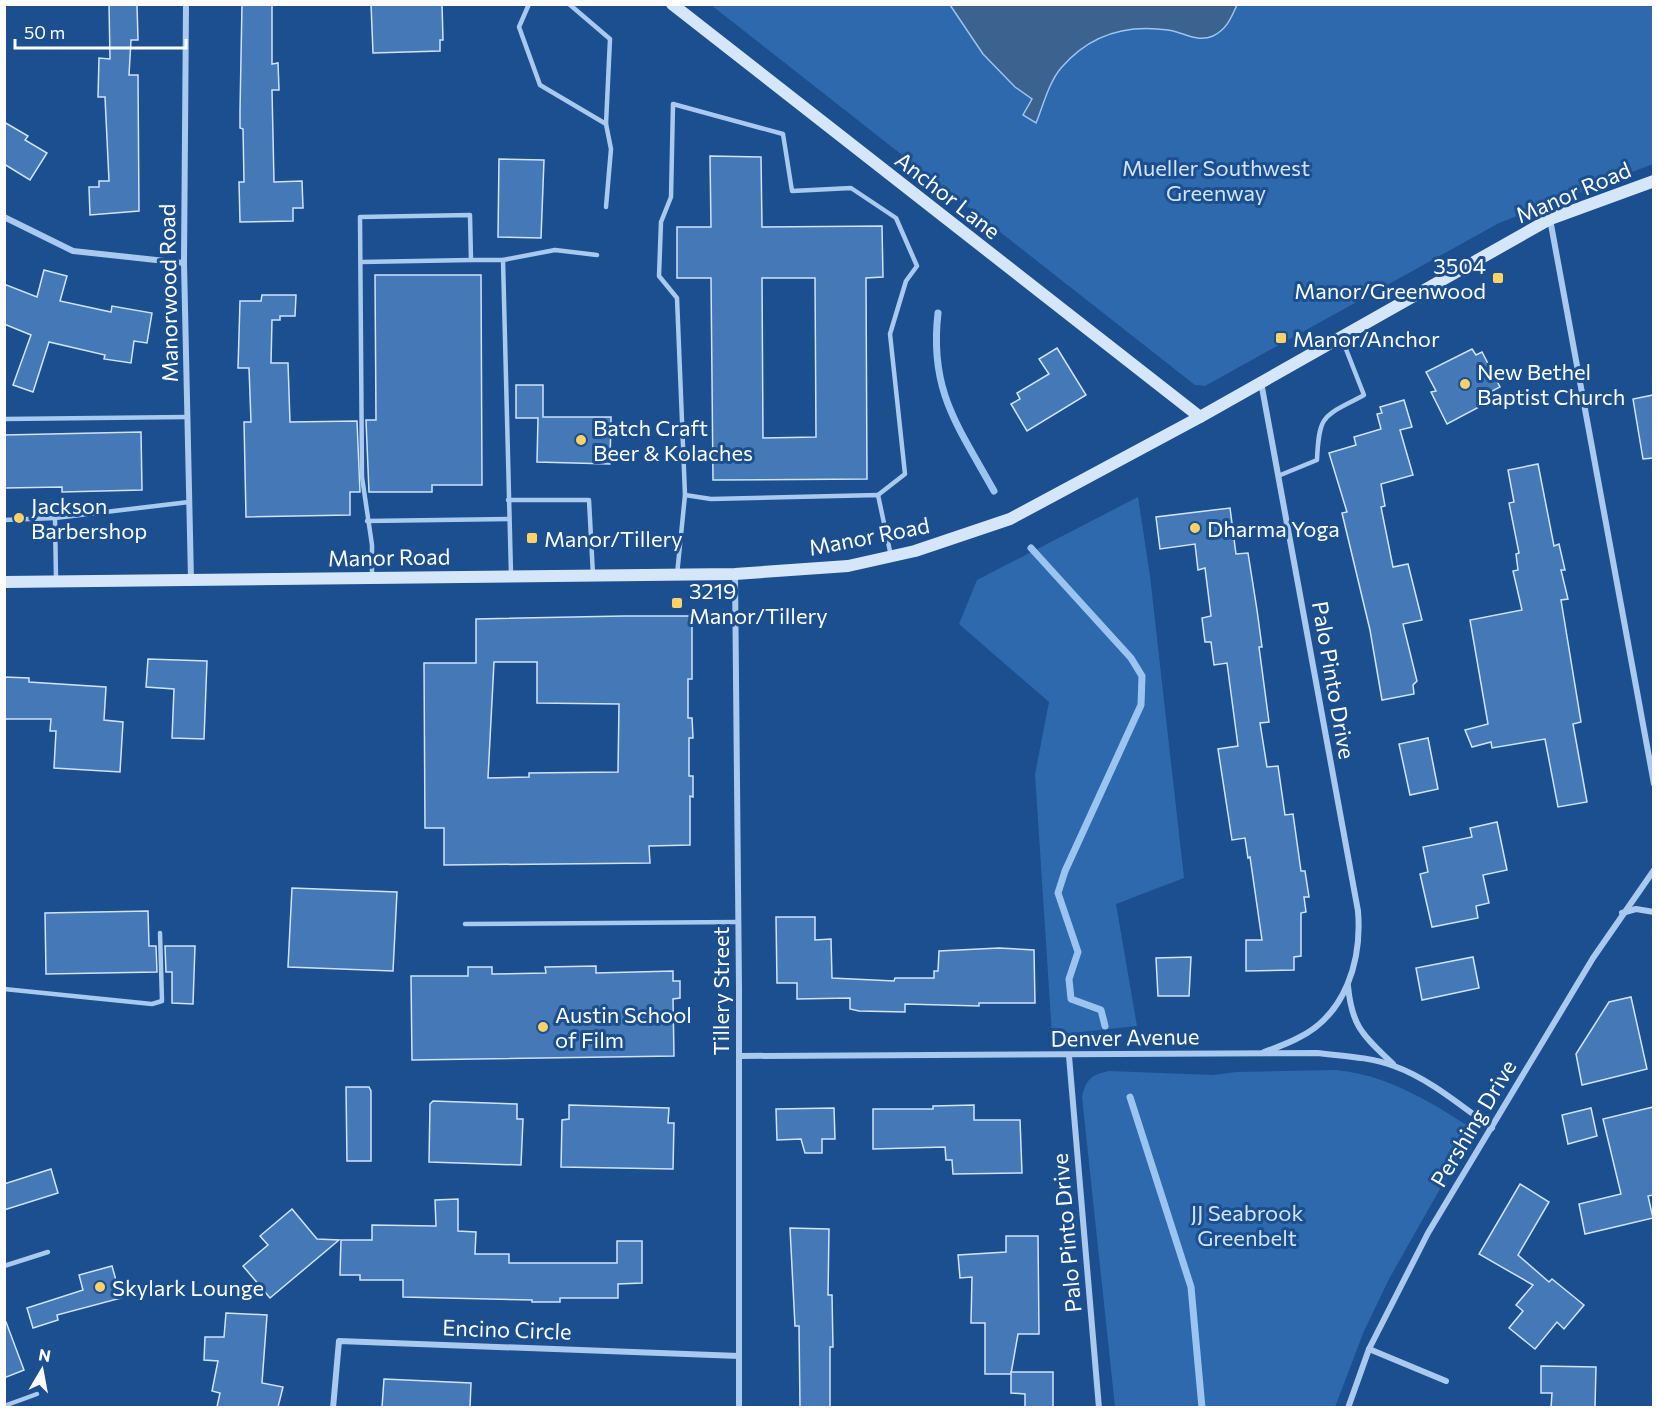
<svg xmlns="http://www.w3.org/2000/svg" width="1658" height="1412" font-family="Commissioner,sans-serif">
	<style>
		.green { fill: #2e69ad }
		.water { fill: #3c6290; stroke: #9cc4f0; stroke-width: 1.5 }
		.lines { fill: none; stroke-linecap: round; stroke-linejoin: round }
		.stream { stroke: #9cc4f0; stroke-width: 7 }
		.building { fill: #4478b7; stroke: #cfe3fa; stroke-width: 1.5; fill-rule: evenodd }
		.lane { stroke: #a9c9ee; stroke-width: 4.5 }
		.street { stroke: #a9c9ee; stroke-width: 6 }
		.secondary { stroke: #d6e6fa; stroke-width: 12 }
		.poi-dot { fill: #ffd166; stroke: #1b4f8f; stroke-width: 2 }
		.labels { text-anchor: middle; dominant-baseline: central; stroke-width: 6; stroke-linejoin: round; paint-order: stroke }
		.park-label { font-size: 22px; fill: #cfe3fa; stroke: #1b4f8f }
		.street-label { font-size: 22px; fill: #fff; stroke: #1b4f8f }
		.poi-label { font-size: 22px; fill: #fff; stroke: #1b4f8f; text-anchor: start }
	</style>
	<rect width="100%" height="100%" fill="#1b4f8f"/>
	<g class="green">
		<polygon points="711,5 1653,5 1653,164 1499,223 1205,386 1195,385"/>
		<polygon points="1138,497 1150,576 1184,878 1116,904 1137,1026 1052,1035 1035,774 1049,702 959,624 977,580"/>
		<path d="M1336,1070c50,5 90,29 132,56l3,8 -82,145 -25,52 -29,76h-220l-33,-310c4,-18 9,-22 27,-26l104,4 24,-3z"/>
	</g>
	<path class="water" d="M950,5h287c-6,13 -10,24 -24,31 -16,7 -30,-4 -45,-6 -42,-6 -79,5 -107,38 -12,14 -18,38 -25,55l-13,-8 9,-16 -17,-12 -32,-33z"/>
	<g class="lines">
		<g class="stream">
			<path d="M938,313c-9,78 20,113 56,178"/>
			<polyline points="1031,548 1131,658 1142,676 1141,705 1065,871 1058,893 1078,952 1069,979 1071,999 1101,1010 1105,1026"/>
			<polyline points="1130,1097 1191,1287 1202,1408"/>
		</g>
	</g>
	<g class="building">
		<polygon points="109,4 137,4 138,40 131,40 129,75 138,75 139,211 90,215 89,187 99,187 99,181 109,181 105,97 98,97 99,58 110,59"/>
		<polygon points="242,4 272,4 272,64 278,63 279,90 272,90 274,182 302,181 303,208 293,208 293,221 240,222 239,182 244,182 243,129 240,128 240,111"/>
		<polygon points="371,4 442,4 443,40 440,40 440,51 373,53"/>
		<polygon points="4,122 28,136 25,140 47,153 30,180 4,164"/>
		<path d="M710,156l51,1 1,70 120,-1 1,51 -17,1 1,201 -154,1 -2,-202h-34v-51h34zM762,278h53l1,159 -53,1z"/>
		<polygon points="499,159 544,160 541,238 498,237"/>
		<polygon points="44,270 67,276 60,301 111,312 112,306 152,313 147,343 134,341 131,363 104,359 105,355 49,342 33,392 13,385 31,335 4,324 4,284 37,297"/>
		<polygon points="375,275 481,275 482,485 432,485 432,492 369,492 366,420 376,420"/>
		<polygon points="262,295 296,295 295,316 280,316 280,320 272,320 271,363 288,363 290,422 357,421 360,492 350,492 350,515 246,517 244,422 251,422 249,368 238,368 240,301 261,301"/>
		<polygon points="1057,348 1086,395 1027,431 1011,404 1020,399 1017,393 1049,374 1039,359"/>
		<polygon points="1472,349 1476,355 1482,352 1500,387 1492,391 1496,398 1447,424 1431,392 1436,391 1426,372"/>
		<polygon points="516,385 543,385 543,417 611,417 610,464 537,462 538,418 516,418"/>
		<polygon points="1653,395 1653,458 1643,459 1633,399"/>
		<polygon points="1404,400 1412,427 1400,430 1413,475 1381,484 1385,506 1381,507 1393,567 1408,564 1422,620 1403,624 1417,681 1413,685 1414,694 1382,700 1370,630 1342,513 1347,512 1329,453 1356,445 1354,437 1381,429 1377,414 1382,413 1380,407"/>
		<polygon points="141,432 142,490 62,492 62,487 4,488 4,435"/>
		<polygon points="1538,464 1554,546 1559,544 1565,570 1561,570 1568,599 1561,600 1581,722 1573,724 1587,802 1558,807 1545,739 1492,748 1491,742 1472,747 1465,730 1488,724 1470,620 1522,610 1513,571 1518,570 1516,554 1519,553 1509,503 1514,502 1508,470"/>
		<polygon points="1230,508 1236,554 1248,553 1257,610 1262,647 1259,647 1269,722 1260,723 1267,767 1278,766 1285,815 1293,814 1301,871 1305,871 1309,897 1304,897 1306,912 1301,913 1301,956 1294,957 1294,970 1246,971 1246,940 1262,940 1250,857 1248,858 1245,838 1232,840 1218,749 1238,746 1227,663 1214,665 1211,642 1205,642 1202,618 1211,616 1205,568 1198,570 1195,544 1160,549 1156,517"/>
		<path d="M624,616h68v63h-4v39h4l1,20h-4v38h4v21l-3,-1v49l-41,1 1,17 -206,2v-37h-19l-1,-165h52v-44zM494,662h43v41l82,1 -1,68 -89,1v4l-41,1z"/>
		<polygon points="148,659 207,661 204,739 172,738 174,689 146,687"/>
		<polygon points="4,677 29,678 29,682 106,687 104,720 123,722 120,772 54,768 56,731 50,731 51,719 4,719"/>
		<polygon points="1428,738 1438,789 1410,795 1399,744"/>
		<polygon points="1497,822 1507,870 1483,875 1489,903 1476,906 1478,918 1432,927 1420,874 1428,872 1423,847 1472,837 1470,828"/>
		<polygon points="292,888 397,892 393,971 288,967"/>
		<polygon points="148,911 149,946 156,946 157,972 46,974 45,913"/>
		<polygon points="776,917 815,917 815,940 831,939 832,978 894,981 895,978 934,978 934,971 938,971 939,951 999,948 1034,950 1035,1003 979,1003 979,1006 905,1004 905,1012 859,1011 850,1009 850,998 797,999 797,983 777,983"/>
		<polygon points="165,946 195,946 193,1004 172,1003 172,972 166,972"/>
		<polygon points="1191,957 1189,996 1158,996 1156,958"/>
		<polygon points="1473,957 1479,988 1422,1000 1416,968"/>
		<polygon points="596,966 596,973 673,971 673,981 680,981 680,998 673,999 674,1056 412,1060 411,976 468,976 468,967 492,967 492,974 546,973 545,967"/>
		<polygon points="1631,997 1647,1069 1582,1085 1576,1054 1609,1002"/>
		<polygon points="346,1087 369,1087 371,1091 371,1161 347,1161"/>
		<polygon points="433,1101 517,1104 517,1119 523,1119 521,1165 429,1162 430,1104"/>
		<polygon points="569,1105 669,1108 668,1123 674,1123 673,1169 561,1167 562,1120 569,1119"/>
		<polygon points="974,1105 974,1120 1020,1120 1022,1173 953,1174 952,1160 946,1160 945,1147 873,1149 873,1109 933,1109 933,1106"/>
		<polygon points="1653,1107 1653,1195 1648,1196 1653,1218 1585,1234 1579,1204 1621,1194 1603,1119"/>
		<polygon points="834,1108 835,1139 822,1139 822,1153 805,1153 801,1139 777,1140 776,1109"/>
		<polygon points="1591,1108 1597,1136 1568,1144 1562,1115"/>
		<polygon points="51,1169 58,1193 4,1210 4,1184"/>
		<polygon points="1520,1184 1549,1202 1518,1255 1549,1282 1552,1279 1584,1305 1564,1329 1557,1322 1535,1349 1509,1328 1523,1311 1516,1305 1533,1285 1479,1254"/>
		<polygon points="458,1199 458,1231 476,1232 475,1254 509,1254 509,1263 617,1263 617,1241 642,1241 642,1283 618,1284 618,1298 560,1298 560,1302 532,1302 532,1300 403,1297 403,1280 360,1280 360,1275 340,1275 341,1240 372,1240 372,1225 436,1226 435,1200"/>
		<polygon points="292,1209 317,1239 339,1240 270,1298 243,1266 268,1245 260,1236"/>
		<polygon points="790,1228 829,1229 828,1295 832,1295 833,1347 830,1347 830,1407 800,1407 799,1326 795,1326"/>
		<polygon points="1006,1236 1038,1236 1039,1334 1018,1334 1011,1374 985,1374 985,1323 971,1323 972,1277 960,1278 958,1255 1006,1252"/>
		<polygon points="112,1266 121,1298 57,1315 58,1320 33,1328 27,1308 83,1290 79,1275"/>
		<polygon points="226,1313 267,1315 262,1383 283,1387 278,1407 217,1407 220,1393 212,1391 218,1361 204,1360 205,1337 224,1337"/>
		<polygon points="6,1322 24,1370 4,1378 4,1323"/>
		<polygon points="1541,1366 1596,1367 1595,1407 1551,1407 1552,1393 1541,1393"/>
		<polygon points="1011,1372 1053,1372 1053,1407 1025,1407 1025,1394 1011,1393"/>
		<polygon points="384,1379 471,1383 470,1407 382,1407"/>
	</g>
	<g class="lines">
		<g class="lane">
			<polyline points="529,4 519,27 540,85 606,124 610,39 569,4"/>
			<polyline points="606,124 611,149 606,207"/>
			<polyline points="361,262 471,260"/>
			<polyline points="4,419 187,417"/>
			<path d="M1278,476l39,-16c2,-48 7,-43 47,-65l-22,-56"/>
			<polyline points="685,495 711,499 878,495 891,556"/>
			<polyline points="508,500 589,500 593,575"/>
			<polyline points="55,518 56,579"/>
			<polyline points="4,520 55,518 189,502"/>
			<polyline points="367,521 509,519"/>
			<polyline points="511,574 503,260 555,250 597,255"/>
			<polyline points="677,575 685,495 677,298 659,276 661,222 671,197 673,104 783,134 792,191 851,188 896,218 917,266 906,281 890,334 905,474 878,495"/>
			<polyline points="372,578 372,545 362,477 360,217 470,215 471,260 503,260"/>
			<polyline points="465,924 738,922"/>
			<polyline points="4,989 152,1004 162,1001 160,933"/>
			<polyline points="4,1266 48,1252"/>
			<polyline points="4,1406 37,1394"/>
		</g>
		<g class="street">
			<polyline points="186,4 184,263 191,580"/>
			<polyline points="4,217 73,251 184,263"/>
			<polyline points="1550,219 1654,784"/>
			<path d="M1261,382l97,529c4,49 -12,104 -60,127 -11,6 -23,10 -34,14"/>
			<polyline points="735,574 739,988 739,1408"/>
			<polyline points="1622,913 1636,909 1654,912"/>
			<path d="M1348,986c4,42 16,50 45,78"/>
			<path d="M739,1056l578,-3c26,3 53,4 77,13 36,13 67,40 98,62"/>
			<polyline points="1069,1056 1099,1408"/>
			<polyline points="1369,1349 1446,1381"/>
			<polyline points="333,1408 339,1341 739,1356"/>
			<polyline points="1348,1408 1369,1349 1428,1233 1593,958 1654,870"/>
		</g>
		<g class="secondary">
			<polyline points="672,4 1200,417"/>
			<polyline points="4,582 735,574 848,566 915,551 1010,519 1200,417 1550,219 1654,181"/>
		</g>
	</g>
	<g class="poi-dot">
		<rect x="1492" y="272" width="12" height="12" rx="3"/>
		<rect x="1275" y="332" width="12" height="12" rx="3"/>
		<circle cx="1465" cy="384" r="6"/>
		<circle cx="581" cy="440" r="6"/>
		<circle cx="19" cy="518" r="6"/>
		<circle cx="1195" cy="528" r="6"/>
		<rect x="526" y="532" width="12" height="12" rx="3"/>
		<rect x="671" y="597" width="12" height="12" rx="3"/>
		<circle cx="543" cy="1027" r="6"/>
		<circle cx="100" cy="1287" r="6"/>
	</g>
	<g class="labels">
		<g class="park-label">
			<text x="1216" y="167">Mueller Southwest<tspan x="1216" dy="25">Greenway</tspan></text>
			<text x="1247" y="1212">JJ Seabrook<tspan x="1247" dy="25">Greenbelt</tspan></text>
		</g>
		<g class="street-label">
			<text transform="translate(1573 192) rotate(-23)">Manor Road</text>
			<text transform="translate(948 195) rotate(38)">Anchor Lane</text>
			<text transform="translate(168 293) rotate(-91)">Manorwood Road</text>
			<text transform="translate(869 536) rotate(-11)">Manor Road</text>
			<text transform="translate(389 557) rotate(-1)">Manor Road</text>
			<text transform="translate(1334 680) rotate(80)">Palo Pinto Drive</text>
			<text transform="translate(720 991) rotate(-90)">Tillery Street</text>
			<text transform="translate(1125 1037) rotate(-1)">Denver Avenue</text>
			<text transform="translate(1473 1123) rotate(-59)">Pershing Drive</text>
			<text transform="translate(1066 1233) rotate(-95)">Palo Pinto Drive</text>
			<text transform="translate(507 1329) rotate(2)">Encino Circle</text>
		</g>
		<g class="poi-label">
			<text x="1486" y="265" text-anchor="end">3504<tspan x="1486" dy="25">Manor/Greenwood</tspan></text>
			<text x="1293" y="338">Manor/Anchor</text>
			<text x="1477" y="371">New Bethel<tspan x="1477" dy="25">Baptist Church</tspan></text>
			<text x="593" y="427">Batch Craft<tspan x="593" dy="25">Beer &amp; Kolaches</tspan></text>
			<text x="31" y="505">Jackson<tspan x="31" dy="25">Barbershop</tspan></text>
			<text x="1207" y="528">Dharma Yoga</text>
			<text x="544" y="538">Manor/Tillery</text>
			<text x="689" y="590">3219<tspan x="689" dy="25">Manor/Tillery</tspan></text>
			<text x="555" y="1014">Austin School<tspan x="555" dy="25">of Film</tspan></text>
			<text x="112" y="1287">Skylark Lounge</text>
		</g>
	</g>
	<rect width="1658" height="1412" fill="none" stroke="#ffffff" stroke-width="12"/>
	<g transform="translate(42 1370) rotate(10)" stroke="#1b4f8f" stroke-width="4.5" paint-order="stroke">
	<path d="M0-4.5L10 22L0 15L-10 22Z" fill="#ffffff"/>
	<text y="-9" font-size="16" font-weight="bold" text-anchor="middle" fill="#ffffff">N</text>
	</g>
	<path d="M15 39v9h171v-9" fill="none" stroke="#ffffff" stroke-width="3"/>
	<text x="24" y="39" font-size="18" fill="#ffffff" stroke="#1b4f8f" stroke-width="4.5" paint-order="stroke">50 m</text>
</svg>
